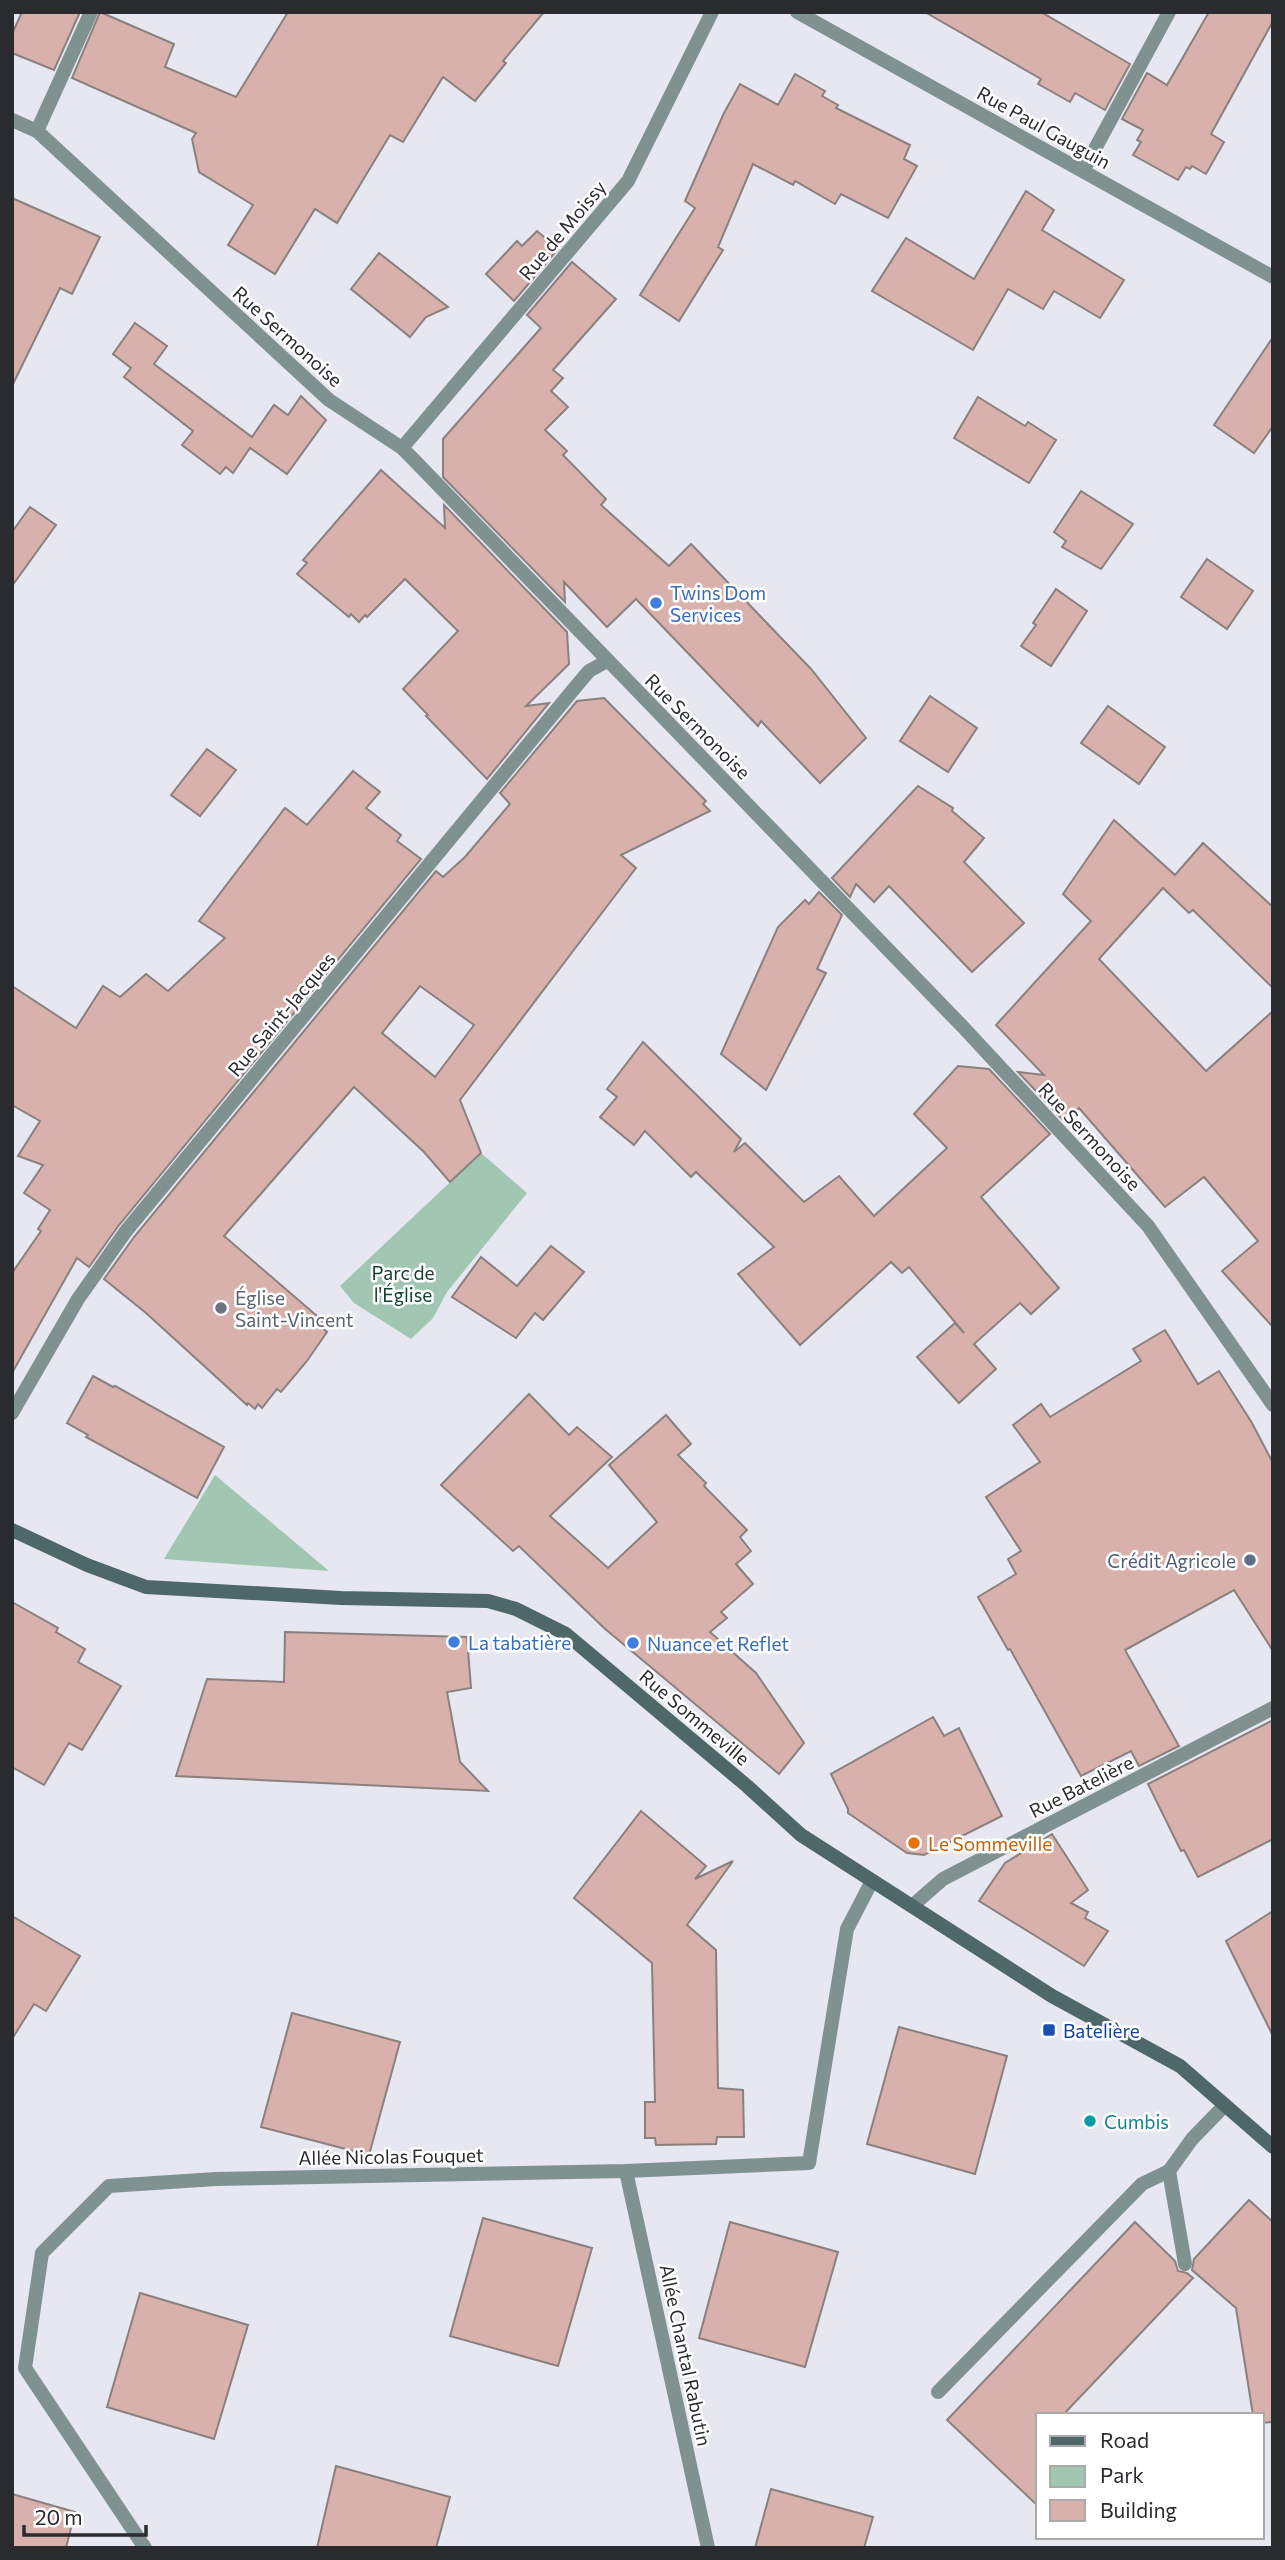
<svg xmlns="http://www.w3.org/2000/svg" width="1285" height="2560" font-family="Commissioner,sans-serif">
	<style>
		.green { fill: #a1c6b2 }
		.building { fill: #d9b1ac; stroke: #8a807f; stroke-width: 2; fill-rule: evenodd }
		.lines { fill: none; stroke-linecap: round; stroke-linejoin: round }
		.service { stroke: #7f9290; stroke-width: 14 }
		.minor { stroke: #7f9290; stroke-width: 14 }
		.tertiary { stroke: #7f9290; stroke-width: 14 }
		.secondary { stroke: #4d6866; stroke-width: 14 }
		.shop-dot { fill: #3f7fe0; stroke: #fff; stroke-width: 2.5 }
		.worship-dot { fill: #6b7280; stroke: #fff; stroke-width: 2.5 }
		.service-dot { fill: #5c6f8a; stroke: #fff; stroke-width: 2.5 }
		.food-dot { fill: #e8710a; stroke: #fff; stroke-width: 2.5 }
		.transit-dot { fill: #1a4fb4; stroke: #fff; stroke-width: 2.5 }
		.culture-dot { fill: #0f9aa8; stroke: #fff; stroke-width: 2.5 }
		.labels { text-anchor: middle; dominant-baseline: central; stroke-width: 5; stroke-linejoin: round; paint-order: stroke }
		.street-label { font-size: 19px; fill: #2a2b2e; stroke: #fff }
		.shop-label { font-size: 19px; fill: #366cbe; stroke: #fff; text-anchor: start }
		.park-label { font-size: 19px; fill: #12422e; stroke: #fff }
		.worship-label { font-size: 19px; fill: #5b616d; stroke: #fff; text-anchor: start }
		.service-label { font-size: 19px; fill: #4e5e75; stroke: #fff; text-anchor: end }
		.food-label { font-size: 19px; fill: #c56008; stroke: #fff; text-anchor: start }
		.transit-label { font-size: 19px; fill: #164399; stroke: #fff; text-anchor: start }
		.culture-label { font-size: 19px; fill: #0d838f; stroke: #fff; text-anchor: start }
	</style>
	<rect width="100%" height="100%" fill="#e6e7f0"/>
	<g class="green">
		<polygon points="481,1153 527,1193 447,1292 433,1318 411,1339 354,1303 340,1286"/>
		<polygon points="215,1475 329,1571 164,1559"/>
	</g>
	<g class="building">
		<polygon points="22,12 80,12 54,70 12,53 12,34"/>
		<polygon points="100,12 174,44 165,67 236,97 288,12 544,12 503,61 506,63 475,101 443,77 403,142 390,135 337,223 315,209 275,274 228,245 253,205 199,172 192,139 196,133 72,78"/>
		<polygon points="925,12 1041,12 1130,64 1105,110 1075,93 1070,102 1038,84 1041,79"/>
		<polygon points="1209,12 1273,12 1273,21 1211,134 1224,142 1206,174 1192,166 1190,169 1186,167 1178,180 1133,155 1141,142 1137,140 1143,130 1122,119 1147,73 1167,85"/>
		<polygon points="795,74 825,91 822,96 838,105 836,108 910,145 904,159 917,166 888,218 841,194 835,204 795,181 793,185 753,164 718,247 723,250 679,321 640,295 695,208 685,201 724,113 740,84 778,105"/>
		<polygon points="1026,191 1054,210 1042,230 1124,280 1100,318 1054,291 1043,309 1008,289 973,350 872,291 906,238 974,279"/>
		<polygon points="12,198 100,237 72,294 60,288 12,386"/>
		<polygon points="537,231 558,249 514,301 486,274 517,241 522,246"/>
		<polygon points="379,253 448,307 426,317 410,337 351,289"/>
		<polygon points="572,262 616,299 553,370 563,378 551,391 568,407 545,430 567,451 563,455 606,499 601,505 669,566 691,544 811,669 866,738 820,783 761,721 758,726 636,599 607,627 564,582 565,602 443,477 443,439 541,328 527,315"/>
		<polygon points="135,323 167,346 154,364 252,437 274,405 288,415 301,396 326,420 287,474 250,448 233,473 226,467 220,474 182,445 193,431 124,377 131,368 113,354"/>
		<polygon points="1273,337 1273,426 1254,453 1214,425"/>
		<polygon points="978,397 1025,426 1028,422 1056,440 1029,483 954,438"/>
		<polygon points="381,470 445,528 444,505 567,632 569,664 526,706 549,703 487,779 426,716 428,715 403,689 458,631 405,579 367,617 365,615 359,622 351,614 349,617 297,574 307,563 303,560"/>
		<polygon points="1081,491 1133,524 1101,569 1062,547 1066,541 1054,532"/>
		<polygon points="30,507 56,525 12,586 12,532"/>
		<polygon points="1207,559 1253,591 1227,629 1181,597"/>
		<polygon points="1056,589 1087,611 1051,666 1021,646 1036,625 1033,623"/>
		<polygon points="930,696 977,728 948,772 900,741"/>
		<path d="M604,698l102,103 -3,3 7,7 -89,44 15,13 -176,232 21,53 -31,29 -26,-30 -70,-65 -130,149 100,86 -4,4 7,6 -20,29 -26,31 -4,-3 -15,19 -4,-4 -3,5 -7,-6 -1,2 -101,-92 -42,-34 30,-42 302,-366 7,6 22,-20 45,-53 -10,-11 77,-92zM420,986l54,39 -39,52 -53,-44z"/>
		<polygon points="1108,706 1165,747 1139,784 1081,743"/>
		<polygon points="207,749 236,770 200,816 171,795"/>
		<polygon points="353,771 380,792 366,808 401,835 397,841 421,859 119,1225 89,1267 77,1258 12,1373 12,1273 41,1231 38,1229 50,1210 24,1193 43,1165 18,1156 40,1121 12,1105 12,986 76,1028 103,986 120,997 146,974 168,991 225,938 199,921 285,808 307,825"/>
		<polygon points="918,786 953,808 952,811 984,838 964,862 1024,923 972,972 889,886 874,902 856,884 850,897 832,878"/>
		<polygon points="1114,820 1175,875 1203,843 1273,907 1273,988 1193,910 1189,913 1163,888 1099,959 1206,1071 1273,1011 1273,1327 1222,1271 1258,1241 1204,1177 1165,1207 1079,1108 1064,1121 1018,1072 1044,1075 996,1025 1091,921 1063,894"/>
		<polygon points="819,892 842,915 817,969 826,973 766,1090 721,1054 778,927 805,900 809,904"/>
		<polygon points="643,1042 741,1139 734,1152 745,1143 804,1202 839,1176 874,1216 947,1148 914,1114 958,1066 989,1069 1050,1134 981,1197 1059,1288 1031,1314 1020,1303 974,1344 996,1369 959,1403 917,1357 955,1323 964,1333 909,1267 902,1273 891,1262 800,1345 738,1274 774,1247 696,1172 691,1177 645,1131 634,1145 600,1117 617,1097 607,1089"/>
		<polygon points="551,1246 584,1272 543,1320 535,1313 516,1338 452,1297 481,1257 517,1286"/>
		<polygon points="1165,1330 1198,1384 1219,1371 1252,1423 1273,1463 1273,1651 1234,1590 1125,1650 1179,1746 1139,1766 1131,1751 1081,1776 1010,1649 1008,1650 978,1597 1016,1574 1008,1559 1021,1551 986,1497 1040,1462 1013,1425 1041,1404 1050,1417 1141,1361 1133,1349"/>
		<polygon points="93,1376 113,1387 115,1386 224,1447 197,1498 86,1437 88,1435 67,1423"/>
		<polygon points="529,1394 569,1435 577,1427 612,1457 550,1516 608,1568 657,1522 609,1465 666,1415 691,1444 678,1455 706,1483 704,1486 747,1530 740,1537 751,1551 736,1564 753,1584 721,1612 727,1618 710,1632 756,1673 804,1743 779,1774 604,1628 519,1546 513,1551 441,1485"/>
		<polygon points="12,1602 58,1628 56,1632 85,1649 78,1662 121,1686 82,1750 69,1743 44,1785 12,1767"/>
		<polygon points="285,1632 467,1637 471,1688 447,1692 460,1762 488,1791 176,1776 207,1679 284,1682"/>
		<polygon points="933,1717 944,1736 959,1728 1002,1816 924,1855 907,1853 848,1813 848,1809 831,1774"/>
		<polygon points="1273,1720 1273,1839 1198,1877 1184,1850 1181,1851 1148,1784"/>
		<polygon points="641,1811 706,1866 695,1879 733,1861 687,1925 716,1950 718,2088 743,2090 744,2137 717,2137 716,2144 656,2145 655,2138 645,2138 645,2102 655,2102 652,1963 574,1898"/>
		<polygon points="1052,1834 1088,1890 1071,1903 1088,1912 1085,1918 1108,1931 1084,1966 979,1901 1005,1863"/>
		<polygon points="1273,1911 1273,2036 1226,1941"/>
		<polygon points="12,1916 80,1956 46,2011 34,2004 12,2039"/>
		<polygon points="292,2013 400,2042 369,2155 261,2127"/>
		<polygon points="899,2027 1007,2056 975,2174 867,2144"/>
		<polygon points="1249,2200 1273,2222 1273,2422 1262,2423 1262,2415 1253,2415 1236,2308 1192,2270 1194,2259"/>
		<polygon points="483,2218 592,2248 558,2366 450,2336"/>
		<polygon points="730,2222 838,2252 805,2367 699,2338"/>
		<polygon points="1135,2222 1175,2261 1178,2271 1187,2273 1193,2278 1063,2415 1038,2415 1038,2506 947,2420"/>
		<polygon points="140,2293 248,2325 214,2439 107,2407"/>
		<polygon points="336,2466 450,2497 436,2548 317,2548"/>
		<polygon points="771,2489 873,2517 864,2548 755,2548"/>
		<polygon points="12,2494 75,2512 66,2548 12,2548"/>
	</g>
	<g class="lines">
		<g class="service">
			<polyline points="37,131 91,12"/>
			<polyline points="1169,2171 1185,2264"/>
			<polyline points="938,2392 1142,2184 1169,2171 1192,2139 1225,2105"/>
		</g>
		<g class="minor">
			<polyline points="797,12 1273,277"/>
			<polyline points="1083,171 1169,12"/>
			<polyline points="402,448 628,181 712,12"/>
			<polyline points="12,1413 78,1299 126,1231 573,690 589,671 607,661"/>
			<polyline points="912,1906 943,1879 1273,1708"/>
			<polyline points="626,2171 708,2548"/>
			<polyline points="145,2548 25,2368 42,2253 109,2186 216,2179 626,2171 809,2163 847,1929 872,1881"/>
		</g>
		<polyline class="tertiary" points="12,120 37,131 329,400 402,448 414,460 963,1027 1148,1226 1273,1405"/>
		<polyline class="secondary" points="12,1530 87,1565 146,1587 341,1598 488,1601 516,1609 566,1634 747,1786 801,1835 1052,1996 1180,2066 1273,2147"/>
	</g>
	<g class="shop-dot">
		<circle cx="656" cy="603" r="7"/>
		<circle cx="454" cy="1642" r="7"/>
		<circle cx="633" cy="1643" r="7"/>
	</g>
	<circle class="worship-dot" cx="221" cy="1308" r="7"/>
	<circle class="service-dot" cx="1250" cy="1560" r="7"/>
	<circle class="food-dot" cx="914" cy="1843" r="7"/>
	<rect class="transit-dot" x="1042" y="2023" width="14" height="14" rx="3.5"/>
	<circle class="culture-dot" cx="1090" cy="2121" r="7"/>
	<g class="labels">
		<g class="street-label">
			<text transform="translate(1044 127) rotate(29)">Rue Paul Gauguin</text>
			<text transform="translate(562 230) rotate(-50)">Rue de Moissy</text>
			<text transform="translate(288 336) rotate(42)">Rue Sermonoise</text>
			<text transform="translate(698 726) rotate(45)">Rue Sermonoise</text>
			<text transform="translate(281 1014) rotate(-50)">Rue Saint-Jacques</text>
			<text transform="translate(1090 1136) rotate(47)">Rue Sermonoise</text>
			<text transform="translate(695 1717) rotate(40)">Rue Sommeville</text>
			<text transform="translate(1081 1786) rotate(-27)">Rue Batelière</text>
			<text transform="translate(391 2156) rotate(-1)">Allée Nicolas Fouquet</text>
			<text transform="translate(686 2355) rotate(78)">Allée Chantal Rabutin</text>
		</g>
		<g class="shop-label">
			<text x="670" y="592">Twins Dom<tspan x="670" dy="22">Services</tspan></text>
			<text x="468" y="1642">La tabatière</text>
			<text x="647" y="1643">Nuance et Reflet</text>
		</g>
		<g class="park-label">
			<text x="403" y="1272">Parc de<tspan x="403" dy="22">l'Église</tspan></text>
		</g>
		<g class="worship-label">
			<text x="235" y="1297">Église<tspan x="235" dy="22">Saint-Vincent</tspan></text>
		</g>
		<g class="service-label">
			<text x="1236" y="1560">Crédit Agricole</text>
		</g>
		<g class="food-label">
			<text x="928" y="1843">Le Sommeville</text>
		</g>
		<g class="transit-label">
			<text x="1063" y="2030">Batelière</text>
		</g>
		<g class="culture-label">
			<text x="1104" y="2121">Cumbis</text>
		</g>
	</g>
	<rect width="1285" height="2560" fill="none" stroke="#2a2b2e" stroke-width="28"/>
	<rect x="1036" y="2413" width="228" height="126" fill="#ffffff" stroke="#aaaaab" stroke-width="2"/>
	<rect x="1050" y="2436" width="35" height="10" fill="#4d6866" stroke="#aaaaab" stroke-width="2"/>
	<text x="1100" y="2448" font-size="21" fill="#2a2b2e">Road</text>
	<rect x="1050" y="2466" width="35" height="21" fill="#a1c6b2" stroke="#aaaaab" stroke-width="2"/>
	<text x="1100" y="2483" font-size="21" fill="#2a2b2e">Park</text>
	<rect x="1050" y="2500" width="35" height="21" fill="#d9b1ac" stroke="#aaaaab" stroke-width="2"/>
	<text x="1100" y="2518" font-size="21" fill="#2a2b2e">Building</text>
	<path d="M24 2525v10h122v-10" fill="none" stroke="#2a2b2e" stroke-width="3.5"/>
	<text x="35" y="2525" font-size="21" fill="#2a2b2e" stroke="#ffffff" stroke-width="5" paint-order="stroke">20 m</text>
</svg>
